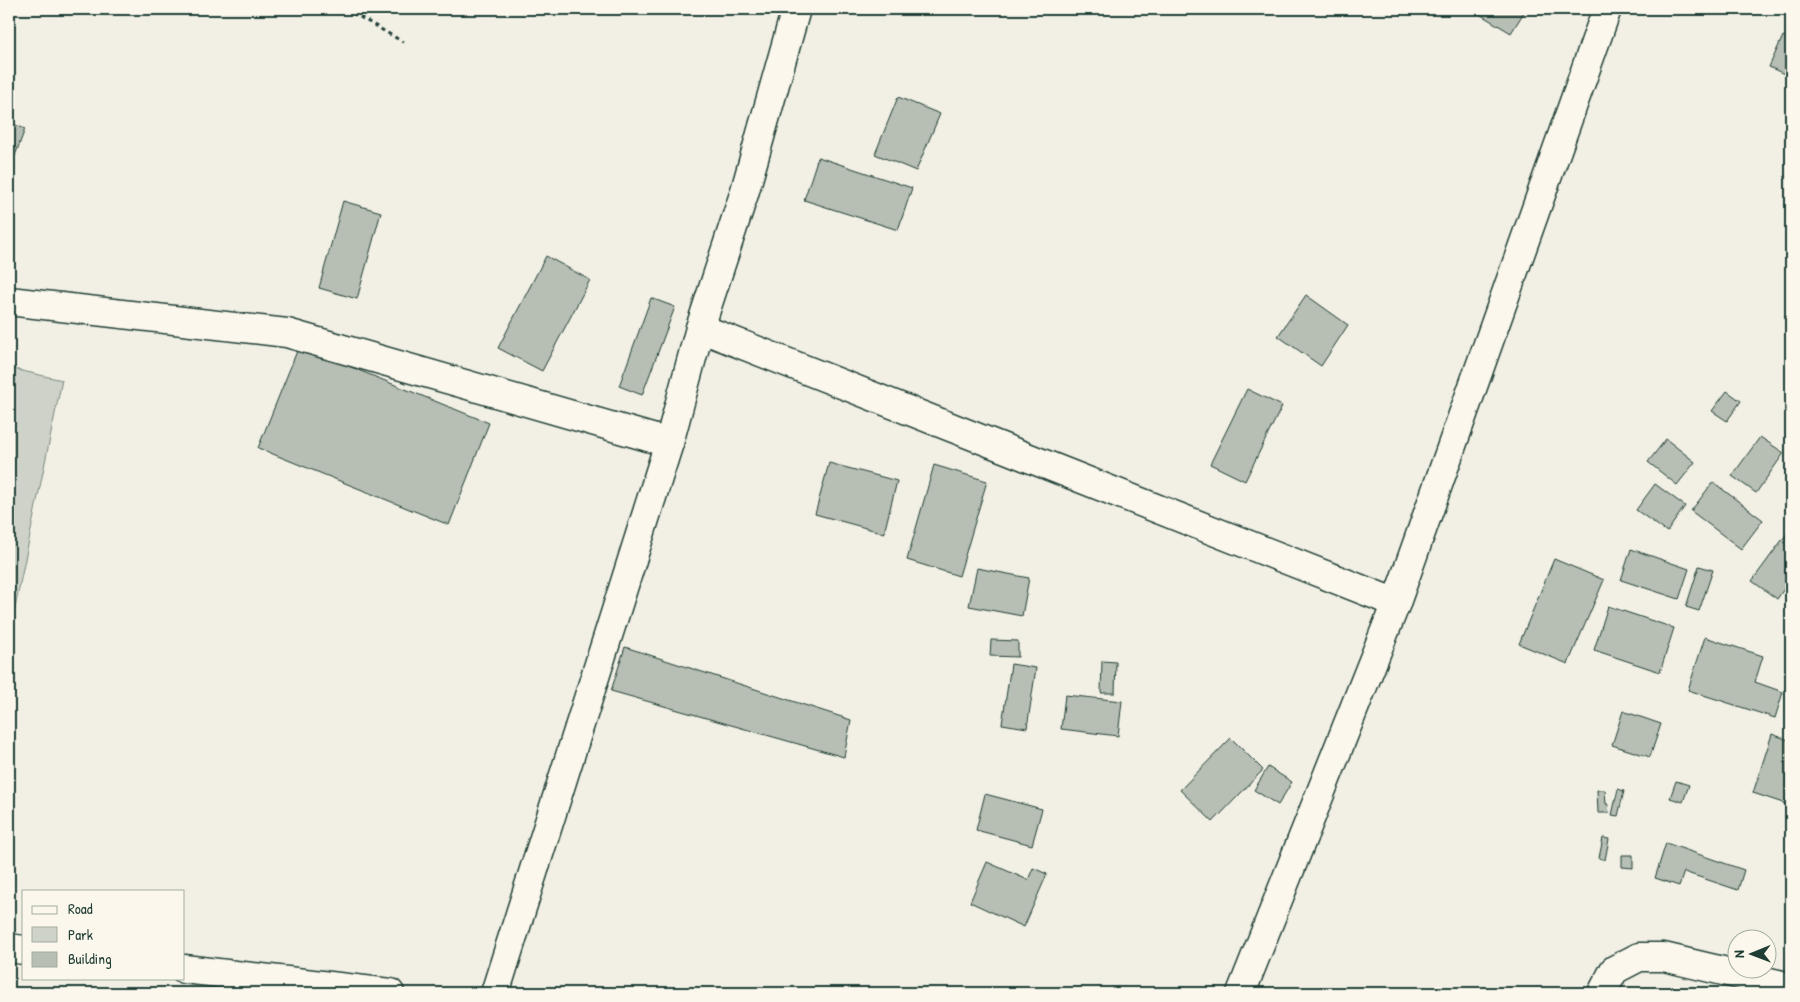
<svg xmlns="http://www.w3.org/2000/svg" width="1800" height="1002" font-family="'Patrick Hand',sans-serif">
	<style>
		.green { fill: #cfd2c8; stroke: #77887e }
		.building { fill: #b7beb3; stroke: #1f3d34 }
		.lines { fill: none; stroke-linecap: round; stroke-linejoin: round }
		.minor-casing { stroke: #1f3d34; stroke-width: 31 }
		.path { stroke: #1f3d34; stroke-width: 3; stroke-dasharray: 4 4; stroke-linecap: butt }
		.minor { stroke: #fbf7ec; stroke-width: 28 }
	</style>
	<rect width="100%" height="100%" fill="#f2f0e5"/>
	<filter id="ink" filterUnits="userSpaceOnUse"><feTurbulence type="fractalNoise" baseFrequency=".02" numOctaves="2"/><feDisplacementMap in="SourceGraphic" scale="10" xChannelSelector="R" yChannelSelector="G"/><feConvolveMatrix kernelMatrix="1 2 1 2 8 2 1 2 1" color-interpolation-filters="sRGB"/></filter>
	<g filter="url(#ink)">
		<polygon class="green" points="9,368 62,380 9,637"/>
		<g class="building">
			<polygon points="1471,9 1526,9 1511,33"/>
			<polygon points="1783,36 1791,40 1791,77 1769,67"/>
			<polygon points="898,97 940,114 916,171 875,154"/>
			<polygon points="9,122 25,129 9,172"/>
			<polygon points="818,157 912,188 898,230 804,200"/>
			<polygon points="343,201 381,212 357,299 319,288"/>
			<polygon points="546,256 590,280 542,371 498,348"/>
			<polygon points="1306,295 1348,325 1321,366 1278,336"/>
			<polygon points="651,298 675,307 642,395 619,386"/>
			<polygon points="299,346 489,423 449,525 258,448"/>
			<polygon points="1247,389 1282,406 1245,481 1210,464"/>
			<polygon points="1727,391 1741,401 1727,421 1712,411"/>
			<polygon points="1760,437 1784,453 1756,493 1732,476"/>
			<polygon points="1666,439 1695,462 1677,485 1648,462"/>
			<polygon points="829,463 897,481 884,533 815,514"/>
			<polygon points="934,465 987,481 959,576 907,560"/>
			<polygon points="1713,482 1763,520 1741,549 1691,511"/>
			<polygon points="1655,484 1685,506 1667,532 1636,510"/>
			<polygon points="1788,532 1791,534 1791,579 1777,599 1752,581"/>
			<polygon points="1631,549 1689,569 1679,599 1621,580"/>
			<polygon points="1554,559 1604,580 1568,664 1519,644"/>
			<polygon points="1699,566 1713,570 1699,611 1686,607"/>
			<polygon points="977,568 1029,578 1022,616 969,606"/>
			<polygon points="1608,606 1674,628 1660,672 1594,650"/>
			<polygon points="1705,637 1763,656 1755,682 1783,692 1775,718 1688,690"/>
			<polygon points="991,640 1018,641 1018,657 990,656"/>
			<polygon points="625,647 851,720 844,757 611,691"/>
			<polygon points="1102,661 1116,662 1115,693 1101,693"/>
			<polygon points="1011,664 1036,668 1027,728 1002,724"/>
			<polygon points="1065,695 1122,701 1118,736 1061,729"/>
			<polygon points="1623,711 1661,724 1650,757 1612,745"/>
			<polygon points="1772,734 1791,741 1791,797 1789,805 1753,793"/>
			<polygon points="1231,738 1263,770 1213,822 1180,790"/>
			<polygon points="1268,767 1292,782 1278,805 1254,790"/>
			<polygon points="1676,781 1689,785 1683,802 1670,798"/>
			<polygon points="1618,789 1624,791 1618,816 1612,815"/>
			<polygon points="1597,790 1605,790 1606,804 1608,804 1609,813 1598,813"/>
			<polygon points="985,794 1042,809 1032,845 976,830"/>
			<polygon points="1603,838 1609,839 1605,860 1599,858"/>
			<polygon points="1666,843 1744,870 1738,890 1684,872 1679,886 1655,878"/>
			<polygon points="1622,855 1633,855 1633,868 1622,867"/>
			<polygon points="987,862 1028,880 1033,868 1047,874 1024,927 970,902"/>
		</g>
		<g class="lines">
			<defs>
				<g id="minor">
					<polyline points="9,301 287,333 669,443"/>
					<polyline points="700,328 1396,603"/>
					<polyline points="9,948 24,950"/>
					<polyline points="184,969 390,993"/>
					<polyline points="495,993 669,443 700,328 744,194 796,9"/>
					<polyline points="1241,993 1396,603 1607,9"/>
					<polyline points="1602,993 1614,970 1639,957 1664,957 1791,987"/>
				</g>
			</defs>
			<use href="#minor" class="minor-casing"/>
			<polyline class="path" points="346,9 403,42"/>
			<use href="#minor" class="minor"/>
		</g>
	</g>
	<rect width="1800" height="1002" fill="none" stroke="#fbf7ec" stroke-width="30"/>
	<rect x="15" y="15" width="1770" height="972" fill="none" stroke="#1f3d34" stroke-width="2" filter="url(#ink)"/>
	<rect x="22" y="890" width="162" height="90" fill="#fbf7ec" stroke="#a3ada2"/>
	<rect x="32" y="906" width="25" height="8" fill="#fbf7ec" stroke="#a3ada2"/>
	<text x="68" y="914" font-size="15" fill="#1f3d34">Road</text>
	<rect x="32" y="927" width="25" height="15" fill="#cfd2c8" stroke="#a3ada2"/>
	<text x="68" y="940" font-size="15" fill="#1f3d34">Park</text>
	<rect x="32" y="952" width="25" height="15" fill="#b7beb3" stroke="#a3ada2"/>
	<text x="68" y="964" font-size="15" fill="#1f3d34">Building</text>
	<g transform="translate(1752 954) rotate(269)"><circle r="24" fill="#fbf7ec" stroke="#a3ada2"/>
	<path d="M0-4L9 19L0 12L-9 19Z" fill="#1f3d34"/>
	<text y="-8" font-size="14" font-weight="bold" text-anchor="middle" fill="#1f3d34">N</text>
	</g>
</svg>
